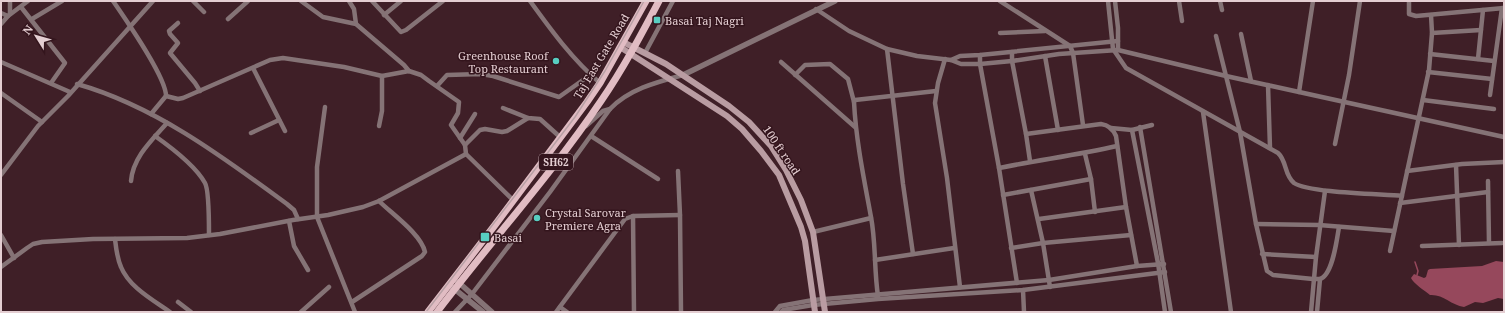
<svg xmlns="http://www.w3.org/2000/svg" width="1505" height="313" font-family="'Noto Serif',serif">
	<style>
		.water { fill: #96485c }
		.lines { fill: none; stroke-linecap: round; stroke-linejoin: round }
		.stream { stroke: #96485c; stroke-width: 1.5 }
		.minor { stroke: #857376; stroke-width: 4.5 }
		.tertiary { stroke: #857376; stroke-width: 5.5 }
		.secondary { stroke: #b99ca2; stroke-width: 6 }
		.primary { stroke: #e1bcc3; stroke-width: 7 }
		.rail { stroke: #b8a0a5; stroke-width: 1.5 }
		.poi-dot { fill: #58cec1; stroke: #34151d; stroke-width: 1.5 }
		.labels { text-anchor: middle; dominant-baseline: central; stroke-width: 3; stroke-linejoin: round; paint-order: stroke }
		.shield { fill: #34151d; stroke: #af969c; stroke-width: 1 }
		.shield-label { font-size: 10px; font-weight: bold; fill: #e4ced2 }
		.poi-label { font-size: 11px; fill: #e4ced2; stroke: #34151d; text-anchor: start }
		.street-label { font-size: 11px; fill: #e4ced2; stroke: #34151d }
	</style>
	<rect width="100%" height="100%" fill="#3f1f27"/>
	<path class="water" d="M1496,261l8,1v37l-6,-1 -15,5 -8,-1 -11,5c-13,-2 -21,-13 -34,-12 -5,-4 -17,-12 -19,-17l3,-4 10,4 2,-1 2,-7 2,-1 52,-3z"/>
	<g class="lines">
		<polyline class="stream" points="1415,262 1418,271 1417,275"/>
		<g class="minor">
			<polyline points="10,1 10,14"/>
			<path d="M113,1c13,19 53,76 53,95"/>
			<polyline points="193,1 204,12"/>
			<polyline points="301,1 323,17 356,24 404,65 409,71"/>
			<polyline points="349,1 354,9 356,24"/>
			<polyline points="372,1 401,32 406,30 443,1"/>
			<path d="M530,1c21,29 42,58 70,82"/>
			<polyline points="1000,1 1070,46 1073,53 1083,125"/>
			<path d="M1108,1l5,48 13,19 152,85c9,8 6,22 16,30 15,10 87,11 108,13"/>
			<polyline points="1115,1 1118,28 1118,50"/>
			<polyline points="1179,1 1182,21"/>
			<polyline points="1220,1 1222,10"/>
			<polyline points="1409,1 1409,14 1416,16 1504,8"/>
			<polyline points="21,7 65,63 51,83"/>
			<polyline points="816,9 849,31 887,49 917,56 951,60 961,64 980,64 1012,61 1059,54 1118,50 1226,76 1504,137"/>
			<polyline points="1,13 8,16"/>
			<polyline points="384,15 401,1"/>
			<polyline points="32,19 62,1"/>
			<polyline points="228,19 248,1"/>
			<polyline points="178,23 169,31 170,34 178,43 170,53 195,83 200,91"/>
			<polyline points="1,24 8,16 28,1"/>
			<polyline points="1000,33 1045,31"/>
			<polyline points="1432,33 1481,30"/>
			<polyline points="1241,34 1251,81"/>
			<path d="M1216,36l24,96 16,92 11,47 6,4 40,4c2,0 5,0 7,0 13,-4 17,-41 19,-52"/>
			<polyline points="887,49 903,184 913,254"/>
			<polyline points="1012,52 1012,61 1026,134 1030,161"/>
			<polyline points="645,53 673,1"/>
			<polyline points="1430,54 1494,61"/>
			<polyline points="980,55 980,64 999,168 1017,283"/>
			<polyline points="1045,56 1058,130"/>
			<polyline points="945,59 938,83 935,103 947,178 960,287"/>
			<polyline points="1478,59 1483,10"/>
			<polyline points="951,60 960,56 980,55 1118,41"/>
			<polyline points="1,62 70,92"/>
			<polyline points="781,62 855,127"/>
			<polyline points="253,68 285,131"/>
			<polyline points="1428,72 1492,79"/>
			<polyline points="795,75 805,65 830,64 848,79 854,102"/>
			<path d="M77,84c78,22 146,73 210,120l7,6 4,9"/>
			<polyline points="1268,85 1270,148"/>
			<polyline points="437,86 447,75 481,74 493,76 559,97 590,75"/>
			<polyline points="1299,92 1313,1"/>
			<polyline points="1,93 42,122"/>
			<polyline points="1490,95 1502,8"/>
			<polyline points="1423,100 1494,109"/>
			<polyline points="325,107 317,167 317,217 355,312"/>
			<polyline points="503,108 528,118 540,119 560,137"/>
			<polyline points="1203,112 1231,312"/>
			<polyline points="151,114 166,96 178,99 183,98 270,60 283,58 344,67 382,76 409,71 421,75 429,81 459,102 458,113 451,125 465,145 466,154 513,200"/>
			<polyline points="379,126 382,111 382,76"/>
			<polyline points="586,126 603,111 610,109"/>
			<polyline points="1140,127 1171,312"/>
			<polyline points="1111,128 1132,130 1152,125"/>
			<polyline points="1132,130 1158,263 1165,312"/>
			<polyline points="251,133 279,120"/>
			<path d="M1026,134l75,-10c8,1 12,5 15,12l10,71 11,59"/>
			<path d="M155,136c17,12 40,29 50,47 4,7 4,43 4,52"/>
			<polyline points="591,136 658,179"/>
			<polyline points="460,138 475,114"/>
			<polyline points="1335,144 1349,75 1360,1"/>
			<polyline points="465,145 480,130 485,129 502,132 507,131 528,118"/>
			<polyline points="1085,154 1091,179 1095,212"/>
			<polyline points="1456,165 1459,245"/>
			<path d="M999,168c39,-8 79,-13 118,-22"/>
			<polyline points="678,171 680,215 681,312"/>
			<polyline points="1407,171 1462,164 1504,162"/>
			<polyline points="1,175 38,126 68,96 153,1"/>
			<path d="M131,181c2,-24 21,-41 36,-58"/>
			<polyline points="1488,181 1489,243"/>
			<polyline points="1031,190 1043,243 1050,287"/>
			<polyline points="1003,195 1091,179"/>
			<polyline points="1400,203 1488,192"/>
			<polyline points="633,216 634,312"/>
			<polyline points="1039,219 1126,207"/>
			<polyline points="289,221 294,246 308,270"/>
			<polyline points="1256,224 1319,225 1394,231"/>
			<polyline points="813,232 871,218"/>
			<polyline points="1,235 14,258"/>
			<path d="M115,239c1,9 2,19 6,28 8,20 32,33 49,45"/>
			<polyline points="1422,246 1502,243"/>
			<polyline points="1011,248 1043,243 1131,235"/>
			<polyline points="1390,251 1429,70 1432,33 1431,15"/>
			<polyline points="1262,254 1316,257"/>
			<polyline points="875,260 954,248"/>
			<polyline points="1,267 27,248 33,244 42,242 93,239 187,238 220,234 293,220 328,215 363,207 379,201 466,154"/>
			<polyline points="1023,290 1024,312"/>
			<path d="M878,296c-4,-26 -2,-53 -7,-79 -7,-38 -15,-76 -17,-115l1,-2 81,-9"/>
			<polyline points="178,302 191,312"/>
			<path d="M352,302l70,-46 3,-4c-4,-18 -33,-38 -46,-51"/>
			<polyline points="560,307 567,312"/>
			<polyline points="301,312 329,287"/>
			<path d="M455,312l17,-18 78,-102 60,-83c19,-20 47,-27 73,-34"/>
			<polyline points="556,312 625,219 633,216 680,215"/>
			<polyline points="775,312 780,306 813,300 1049,280 1137,266 1164,264"/>
			<polyline points="781,312 783,310 813,305 878,299 1023,290 1165,272"/>
			<polyline points="1311,312 1316,257 1325,191"/>
			<polyline points="1317,312 1320,279"/>
		</g>
		<g class="tertiary">
			<polyline points="683,75 835,1"/>
			<polyline points="457,281 492,312"/>
			<polyline points="452,287 483,312"/>
		</g>
		<g class="secondary">
			<polyline points="623,42 666,64 729,106 749,122 771,146 786,170 801,200 813,232 825,312"/>
			<polyline points="620,47 727,116 742,129 761,151 779,175 801,227 805,241 815,312"/>
		</g>
		<g class="primary">
			<polyline points="428,312 495,225 587,102 600,83 646,1"/>
			<path d="M437,312c54,-71 114,-137 164,-211 22,-32 40,-66 58,-100"/>
		</g>
		<polyline class="rail" points="426,312 575,117 605,71 644,1"/>
	</g>
	<g class="poi-dot">
		<rect x="653" y="16" width="8" height="8" rx="2"/>
		<circle cx="556" cy="61" r="4"/>
		<circle cx="537" cy="218" r="4"/>
		<rect x="480" y="232" width="10" height="10" rx="2"/>
	</g>
	<g class="labels">
		<rect class="shield" x="539" y="154" width="34" height="16" rx="3"/>
		<g class="shield-label">
			<text x="556" y="162">SH62</text>
		</g>
		<g class="poi-label">
			<text x="665" y="20">Basai Taj Nagri</text>
			<text x="548" y="55" text-anchor="end">Greenhouse Roof<tspan x="548" dy="13">Top Restaurant</tspan></text>
			<text x="545" y="212">Crystal Sarovar<tspan x="545" dy="13">Premiere Agra</tspan></text>
			<text x="494" y="237">Basai</text>
		</g>
		<g class="street-label">
			<text transform="translate(601 56) rotate(-59)">Taj East Gate Road</text>
			<text transform="translate(782 150) rotate(56)">100 ft road</text>
		</g>
	</g>
	<rect width="1505" height="313" fill="none" stroke="#e4ced2" stroke-width="4"/>
	<g transform="translate(36 36) rotate(307)" stroke="#34151d" stroke-width="3" paint-order="stroke">
	<path d="M0-3L7 15L0 10L-7 15Z" fill="#e4ced2"/>
	<text y="-6" font-size="11" font-weight="bold" text-anchor="middle" fill="#e4ced2">N</text>
	</g>
</svg>
